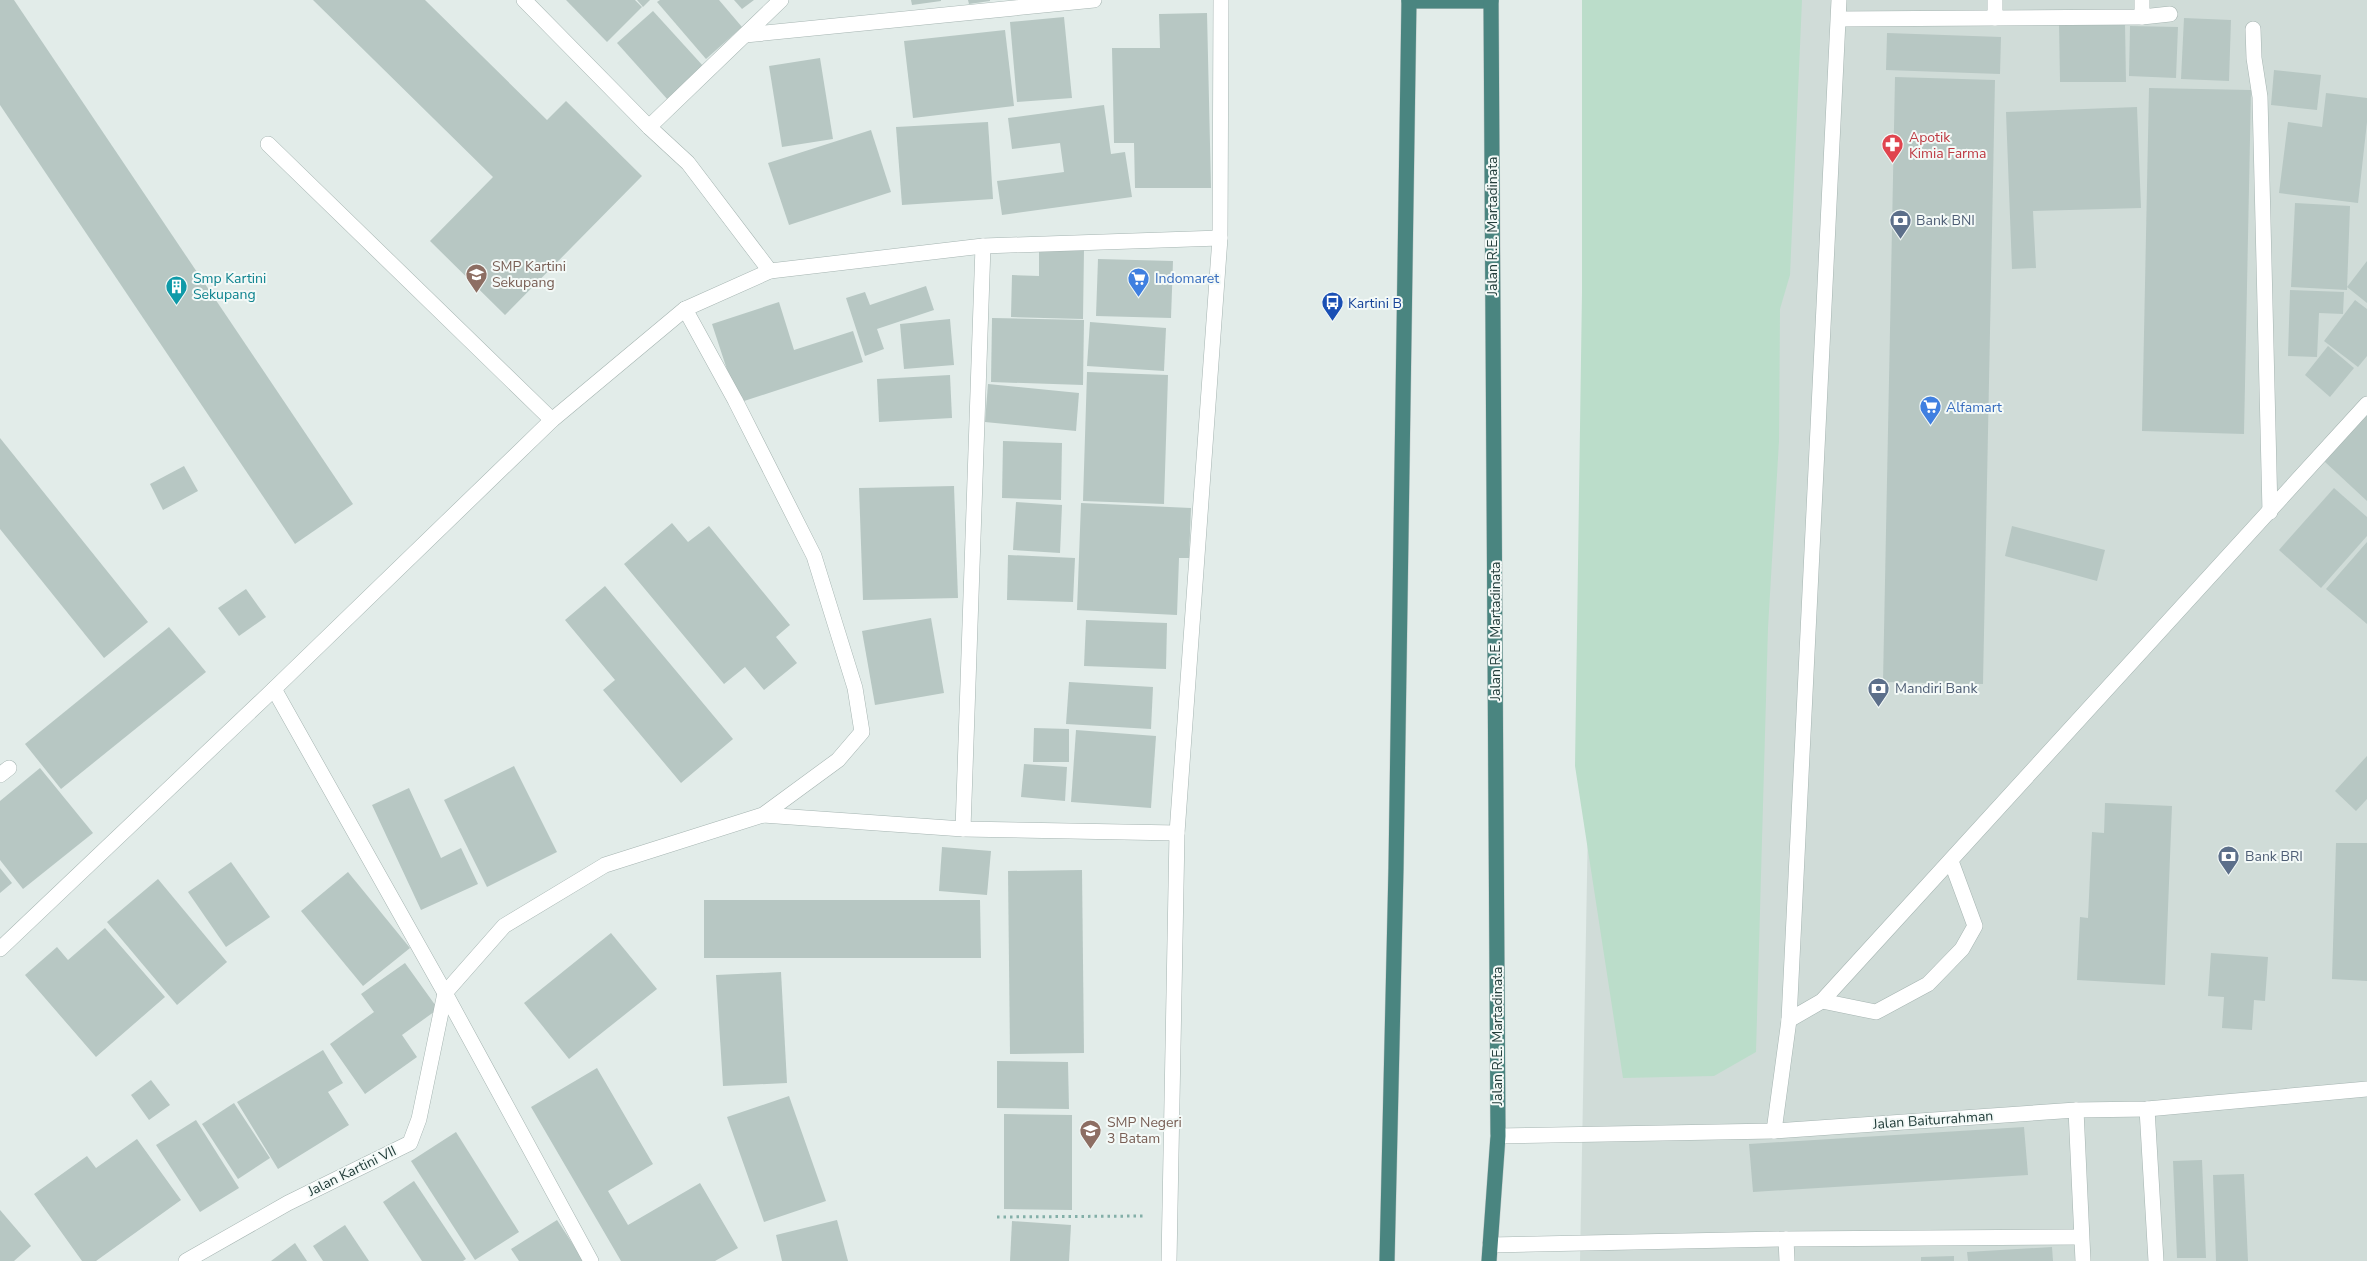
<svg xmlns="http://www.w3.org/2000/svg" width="2367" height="1261" font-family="'Nunito Sans',sans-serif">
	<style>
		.built { fill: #d0dcd8 }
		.green { fill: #bbddca }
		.building { fill: #b7c7c3 }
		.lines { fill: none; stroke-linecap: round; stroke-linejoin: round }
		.service-casing { stroke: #a5b4b1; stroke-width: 16 }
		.minor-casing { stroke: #a5b4b1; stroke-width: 16 }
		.trunk-casing { stroke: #c1c9c8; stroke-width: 16 }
		.path { stroke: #83afa8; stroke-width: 3; stroke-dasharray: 2.5 4; stroke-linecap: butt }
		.service { stroke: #fff; stroke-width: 15 }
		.minor { stroke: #fff; stroke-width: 15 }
		.trunk { stroke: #4a8580; stroke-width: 15 }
		.labels { text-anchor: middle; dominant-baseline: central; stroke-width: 4; stroke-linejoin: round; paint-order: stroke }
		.health-label { font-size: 14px; fill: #be3a42; stroke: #f3f9f7; text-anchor: start }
		.service-label { font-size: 14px; fill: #4e5e75; stroke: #f3f9f7; text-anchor: start }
		.street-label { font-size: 14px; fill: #223d3a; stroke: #f3f9f7 }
		.education-label { font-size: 14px; fill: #785e54; stroke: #f3f9f7; text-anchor: start }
		.culture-label { font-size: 14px; fill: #0d838f; stroke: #f3f9f7; text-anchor: start }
		.shop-label { font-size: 14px; fill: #366cbe; stroke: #f3f9f7; text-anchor: start }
		.transit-label { font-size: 14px; fill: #164399; stroke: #f3f9f7; text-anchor: start }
	</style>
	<rect width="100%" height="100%" fill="#e2ece9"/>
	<polygon class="built" points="1603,0 2367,0 2367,1261 1580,1261"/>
	<polygon class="green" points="1582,0 1802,0 1790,275 1780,309 1779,441 1768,628 1756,1052 1714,1076 1623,1078 1575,766 1582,292"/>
	<g class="building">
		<polygon points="0,0 14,0 353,504 295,544 0,105"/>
		<polygon points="313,0 425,0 547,120 566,101 642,176 505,315 430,241 493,177"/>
		<polygon points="566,0 635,0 642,7 607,42"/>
		<polygon points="637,0 650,0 643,7"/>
		<polygon points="660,0 719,0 742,27 706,59 657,2"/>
		<polygon points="734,0 754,0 742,9"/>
		<polygon points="911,0 941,0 941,1 912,5"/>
		<polygon points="968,0 990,0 990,1 969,4"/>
		<polygon points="653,11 704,67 668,100 617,43"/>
		<polygon points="1207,13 1211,188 1135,188 1134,143 1114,143 1112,48 1160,48 1159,14"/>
		<polygon points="1064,17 1072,98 1017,102 1010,22"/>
		<polygon points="2184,18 2231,20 2229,81 2181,79"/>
		<polygon points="2059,23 2125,23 2126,82 2060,82"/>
		<polygon points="2130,26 2178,27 2176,78 2129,76"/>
		<polygon points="1005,30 1014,106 913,118 904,41"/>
		<polygon points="1887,33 2001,37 2000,74 1886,70"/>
		<polygon points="820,58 833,139 782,147 769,66"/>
		<polygon points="2274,70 2321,75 2317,110 2271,105"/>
		<polygon points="1895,77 1995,80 1983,684 1883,682"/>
		<polygon points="2149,88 2251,90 2244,434 2142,431"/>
		<polygon points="2326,93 2367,98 2367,122 2358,203 2279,193 2288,122 2322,127"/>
		<polygon points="1104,105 1111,154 1125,152 1132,197 1002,215 997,181 1064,172 1060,143 1012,149 1008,118"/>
		<polygon points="2137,107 2141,208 2033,211 2036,268 2012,269 2006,112"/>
		<polygon points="988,122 993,199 902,205 896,127"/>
		<polygon points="871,130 891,192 789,225 768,163"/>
		<polygon points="2295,203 2350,206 2347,290 2291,287"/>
		<polygon points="1039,249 1084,250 1083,319 1011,317 1012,275 1039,276"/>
		<polygon points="1098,259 1173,261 1171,318 1096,316"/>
		<polygon points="2367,261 2367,303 2347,287"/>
		<polygon points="926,286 934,310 877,329 884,349 865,356 846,298 865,292 870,305"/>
		<polygon points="2290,290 2344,292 2343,314 2319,313 2317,357 2288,356"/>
		<polygon points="2355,300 2367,309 2367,356 2358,367 2324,341"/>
		<polygon points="779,302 794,350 853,331 863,362 738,403 712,324"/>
		<polygon points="992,318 1084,320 1083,385 991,382"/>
		<polygon points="950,319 954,365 904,369 900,324"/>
		<polygon points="1090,322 1166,328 1164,371 1087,366"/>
		<polygon points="2328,346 2354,368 2330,397 2305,375"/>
		<polygon points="1087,372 1168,375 1164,504 1083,501"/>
		<polygon points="950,375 952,418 879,422 877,379"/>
		<polygon points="988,384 1079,393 1076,431 985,422"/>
		<polygon points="2367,414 2367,501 2324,461"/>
		<polygon points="0,438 148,622 104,658 0,529"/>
		<polygon points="1003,441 1062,443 1061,500 1002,498"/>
		<polygon points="184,466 198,491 163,510 150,484"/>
		<polygon points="954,486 958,598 863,600 859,488"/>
		<polygon points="2334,488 2367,517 2367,536 2321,588 2279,550"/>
		<polygon points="1016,502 1062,505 1060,553 1013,550"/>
		<polygon points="1081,503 1191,508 1189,558 1179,558 1177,615 1077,610"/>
		<polygon points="672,523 688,542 709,526 790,625 776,637 797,663 764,690 745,667 724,684 624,564"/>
		<polygon points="2012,526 2105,550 2097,581 2005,556"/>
		<polygon points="2367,542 2367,624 2326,589"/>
		<polygon points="1008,555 1075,558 1073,602 1007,600"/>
		<polygon points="605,586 733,739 681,783 603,690 615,680 565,620"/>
		<polygon points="246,589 266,617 239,636 218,608"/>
		<polygon points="931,618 944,693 875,705 862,631"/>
		<polygon points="1086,620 1167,623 1166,669 1084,666"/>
		<polygon points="169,627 206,672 61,789 25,744"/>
		<polygon points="1069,682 1153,687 1151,729 1066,724"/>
		<polygon points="1034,728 1069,729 1069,762 1033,762"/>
		<polygon points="1076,730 1156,736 1151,808 1071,802"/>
		<polygon points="2367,756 2367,799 2356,811 2335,791"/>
		<polygon points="1024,764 1067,767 1065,801 1021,797"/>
		<polygon points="514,766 557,852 487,887 444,800"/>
		<polygon points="40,768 93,833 23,889 0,860 0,801"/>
		<polygon points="409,788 441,858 461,848 478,884 421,910 372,805"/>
		<polygon points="2105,803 2172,806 2165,985 2077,980 2080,917 2088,918 2092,832 2104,833"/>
		<polygon points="2336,843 2367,843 2367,981 2332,979"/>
		<polygon points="942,847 991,851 987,895 939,891"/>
		<polygon points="231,862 270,917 226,947 188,892"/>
		<polygon points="0,868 12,883 0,893"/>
		<polygon points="1082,870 1084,1053 1010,1054 1008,871"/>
		<polygon points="348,872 410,948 363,986 301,911"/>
		<polygon points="158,879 227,962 177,1005 107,922"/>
		<polygon points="704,900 980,900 981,958 704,958"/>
		<polygon points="105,928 165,997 96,1057 25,975 57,947 68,960"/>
		<polygon points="611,933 657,989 569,1059 524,1003"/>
		<polygon points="2211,953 2268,957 2265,1001 2254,1000 2252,1030 2222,1028 2224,997 2208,996"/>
		<polygon points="405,963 438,1009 402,1035 417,1057 365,1094 330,1044 374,1012 361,994"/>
		<polygon points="781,972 787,1083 723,1086 716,975"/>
		<polygon points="323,1050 343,1083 328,1092 349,1125 278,1169 237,1102"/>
		<polygon points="997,1061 1068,1062 1069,1109 997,1108"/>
		<polygon points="597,1068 653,1164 608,1191 628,1225 700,1183 738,1248 715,1261 621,1261 531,1107"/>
		<polygon points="151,1080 170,1105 149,1120 131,1095"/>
		<polygon points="789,1096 826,1201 764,1222 727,1117"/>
		<polygon points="234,1103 270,1158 238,1179 202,1124"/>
		<polygon points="1004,1114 1072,1115 1072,1210 1004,1209"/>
		<polygon points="196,1120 239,1188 200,1212 156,1145"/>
		<polygon points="2024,1127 2028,1175 1753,1192 1749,1144"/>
		<polygon points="456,1132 519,1232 475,1260 411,1161"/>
		<polygon points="137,1139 181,1200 96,1261 82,1261 34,1194 87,1156 96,1168"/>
		<polygon points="2202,1160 2206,1258 2177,1258 2173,1161"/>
		<polygon points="2244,1174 2248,1261 2216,1261 2213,1175"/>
		<polygon points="414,1181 466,1259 463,1261 422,1261 383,1202"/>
		<polygon points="0,1210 31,1246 14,1261 0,1261"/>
		<polygon points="557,1220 584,1261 519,1261 511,1249"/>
		<polygon points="837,1220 848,1261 782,1261 776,1235"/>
		<polygon points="1012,1221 1071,1225 1069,1261 1010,1261"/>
		<polygon points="345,1225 369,1261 323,1261 313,1246"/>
		<polygon points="295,1243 307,1261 271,1261"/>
		<polygon points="2052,1247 2053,1261 1968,1261 1967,1252"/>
		<polygon points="1954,1256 1954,1261 1921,1261 1921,1257"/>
	</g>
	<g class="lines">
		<defs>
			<g id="service">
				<polyline points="268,144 552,420"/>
				<polyline points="1822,1001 1876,1012 1928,984 1962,949 1975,926 1951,861"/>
				<polyline points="2147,1109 2156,1261"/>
			</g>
			<g id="minor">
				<polyline points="524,0 649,127 688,163 770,271"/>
				<polyline points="2142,17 2142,0"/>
				<polyline points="1995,18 1995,0"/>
				<polyline points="1839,19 2142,17 2170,14"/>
				<polyline points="2253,29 2254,58 2260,97 2270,512"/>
				<polyline points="745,35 1094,0"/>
				<polyline points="649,127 781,0"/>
				<polyline points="274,689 445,993 591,1261"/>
				<polyline points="0,775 9,768"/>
				<polyline points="763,815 963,829 1177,833"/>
				<polyline points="963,829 983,246"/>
				<polyline points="0,949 274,689 552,420 685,309 770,271 983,246 1220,238"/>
				<polyline points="1789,1020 1822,1001 2367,404"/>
				<polyline points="2076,1110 2083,1261"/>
				<polyline points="1774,1131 1789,1020 1839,0"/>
				<polyline points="1498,1136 1774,1131 2076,1110 2147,1109 2367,1089"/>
				<polyline points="1786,1239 1787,1261"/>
				<polyline points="1490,1245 1786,1239 2081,1237"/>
				<polyline points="186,1261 288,1203 410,1143 419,1119 445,993 504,926 605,865 763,815 838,760 862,732 855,688 814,556 735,400 685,309"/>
				<polyline points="1169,1261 1177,833 1220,238 1221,0"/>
			</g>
			<g id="trunk">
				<polyline points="1409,1 1491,1"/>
				<polyline points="1387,1261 1396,868 1409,0"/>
				<polyline points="1489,1261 1498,1136 1491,0"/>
			</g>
		</defs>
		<use href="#service" class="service-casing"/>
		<use href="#minor" class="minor-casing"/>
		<use href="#trunk" class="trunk-casing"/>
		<polyline class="path" points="997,1217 1144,1216"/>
		<use href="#service" class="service"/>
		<use href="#minor" class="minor"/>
		<use href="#trunk" class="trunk"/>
	</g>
	<defs>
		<symbol id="pharmacy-pin" viewBox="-11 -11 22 30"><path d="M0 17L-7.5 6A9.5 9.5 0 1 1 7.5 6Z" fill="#e0444e" stroke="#f3f9f7"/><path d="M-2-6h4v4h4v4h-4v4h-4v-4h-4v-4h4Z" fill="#fff"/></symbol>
		<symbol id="bank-pin" viewBox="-11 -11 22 30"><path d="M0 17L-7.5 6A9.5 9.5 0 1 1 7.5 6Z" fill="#5c6f8a" stroke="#f3f9f7"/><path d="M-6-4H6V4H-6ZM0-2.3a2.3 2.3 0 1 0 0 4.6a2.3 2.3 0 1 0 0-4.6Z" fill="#fff"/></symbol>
		<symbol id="school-pin" viewBox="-11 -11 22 30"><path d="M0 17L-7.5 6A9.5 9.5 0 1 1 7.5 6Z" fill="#8d6e63" stroke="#f3f9f7"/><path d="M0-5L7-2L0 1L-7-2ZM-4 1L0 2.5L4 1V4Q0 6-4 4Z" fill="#fff"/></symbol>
		<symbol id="supermarket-pin" viewBox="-11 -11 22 30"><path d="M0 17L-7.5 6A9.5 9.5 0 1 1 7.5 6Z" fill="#3f7fe0" stroke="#f3f9f7"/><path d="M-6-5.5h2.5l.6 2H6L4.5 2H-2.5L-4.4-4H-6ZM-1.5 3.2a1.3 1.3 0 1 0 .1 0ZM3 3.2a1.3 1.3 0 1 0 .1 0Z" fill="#fff"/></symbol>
		<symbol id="building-pin" viewBox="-11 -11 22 30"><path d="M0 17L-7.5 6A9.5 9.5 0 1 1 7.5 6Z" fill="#0f9aa8" stroke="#f3f9f7"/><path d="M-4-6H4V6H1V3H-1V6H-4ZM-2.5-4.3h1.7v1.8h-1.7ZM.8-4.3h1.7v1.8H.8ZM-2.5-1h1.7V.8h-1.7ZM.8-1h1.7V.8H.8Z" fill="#fff"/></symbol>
		<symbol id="bus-pin" viewBox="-11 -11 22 30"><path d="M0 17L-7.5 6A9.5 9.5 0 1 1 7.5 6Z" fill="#1a4fb4" stroke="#f3f9f7"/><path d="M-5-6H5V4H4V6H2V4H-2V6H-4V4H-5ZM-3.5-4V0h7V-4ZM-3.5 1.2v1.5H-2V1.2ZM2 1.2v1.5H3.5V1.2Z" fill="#fff"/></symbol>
	</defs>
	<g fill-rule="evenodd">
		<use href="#pharmacy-pin" x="1880" y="132" width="25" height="34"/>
		<use href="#bank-pin" x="1888" y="208" width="25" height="34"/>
		<use href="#school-pin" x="464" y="262" width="25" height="34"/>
		<use href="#supermarket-pin" x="1126" y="266" width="25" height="34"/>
		<use href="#building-pin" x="164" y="274" width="25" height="34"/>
		<use href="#bus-pin" x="1320" y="290" width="25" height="34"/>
		<use href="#supermarket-pin" x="1918" y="394" width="25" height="34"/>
		<use href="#bank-pin" x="1866" y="676" width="25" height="34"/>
		<use href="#bank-pin" x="2216" y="844" width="25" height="34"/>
		<use href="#school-pin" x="1078" y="1118" width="25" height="34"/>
	</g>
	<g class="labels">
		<g class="health-label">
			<text x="1909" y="137">Apotik<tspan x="1909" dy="16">Kimia Farma</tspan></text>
		</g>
		<g class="service-label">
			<text x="1916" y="220">Bank BNI</text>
			<text x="1895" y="688">Mandiri Bank</text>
			<text x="2245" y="856">Bank BRI</text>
		</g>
		<g class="street-label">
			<text transform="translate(1492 226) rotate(-90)">Jalan R.E. Martadinata</text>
			<text transform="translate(1495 631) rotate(-90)">Jalan R.E. Martadinata</text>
			<text transform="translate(1497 1036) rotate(-90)">Jalan R.E. Martadinata</text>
			<text transform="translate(1933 1120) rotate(-4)">Jalan Baiturrahman</text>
			<text transform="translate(352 1171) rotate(-26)">Jalan Kartini VII</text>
		</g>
		<g class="education-label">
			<text x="492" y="266">SMP Kartini<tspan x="492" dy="16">Sekupang</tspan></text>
			<text x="1107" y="1122">SMP Negeri<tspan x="1107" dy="16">3 Batam</tspan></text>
		</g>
		<g class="culture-label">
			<text x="193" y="278">Smp Kartini<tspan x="193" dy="16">Sekupang</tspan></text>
		</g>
		<g class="shop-label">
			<text x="1155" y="278">Indomaret</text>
			<text x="1946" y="407">Alfamart</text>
		</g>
		<g class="transit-label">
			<text x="1348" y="303">Kartini B</text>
		</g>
	</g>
</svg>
